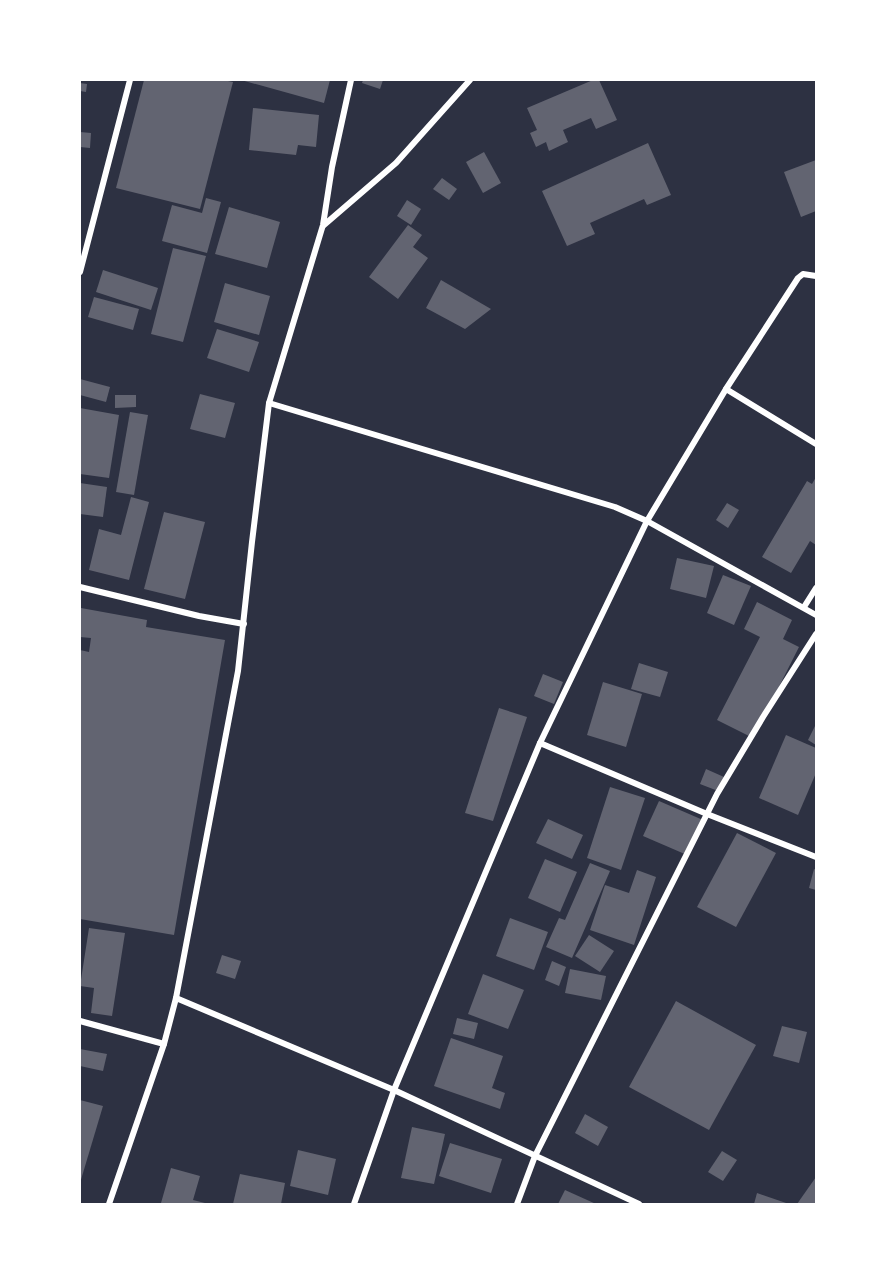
<svg xmlns="http://www.w3.org/2000/svg" width="896" height="1284" font-family="'Source Sans 3',sans-serif">
	<style>
		.building { fill: #626471 }
		.lines { fill: none; stroke-linecap: round; stroke-linejoin: round }
		.minor { stroke: #fff; stroke-width: 6 }
	</style>
	<rect width="100%" height="100%" fill="#2d3142"/>
	<g class="building">
		<polygon points="144,80 223,80 233,82 200,209 116,188"/>
		<polygon points="241,80 330,80 324,103"/>
		<polygon points="363,80 383,80 380,89 362,83"/>
		<polygon points="593,80 599,80 617,120 596,129 591,118 563,130 568,142 549,151 546,142 536,147 530,133 537,130 527,108"/>
		<polygon points="80,83 87,84 86,92 80,91"/>
		<polygon points="253,108 319,115 316,147 298,145 296,155 249,150"/>
		<polygon points="80,132 91,133 90,148 80,147"/>
		<polygon points="648,143 671,195 647,205 644,199 590,223 595,234 567,246 542,191"/>
		<polygon points="484,152 501,183 483,193 466,162"/>
		<polygon points="816,160 816,211 801,217 784,172"/>
		<polygon points="442,178 457,189 449,200 433,189"/>
		<polygon points="206,198 221,202 207,253 162,241 172,205 202,213"/>
		<polygon points="407,200 421,209 411,225 397,216"/>
		<polygon points="229,207 280,222 267,268 215,254"/>
		<polygon points="408,225 422,235 413,247 428,258 398,299 369,277"/>
		<polygon points="173,248 206,256 183,342 151,334"/>
		<polygon points="103,270 158,288 151,310 96,292"/>
		<polygon points="441,280 491,309 465,329 426,308"/>
		<polygon points="225,283 270,296 259,335 214,322"/>
		<polygon points="94,297 139,309 133,330 88,317"/>
		<polygon points="217,329 259,342 249,372 207,358"/>
		<polygon points="80,379 110,387 106,402 80,395"/>
		<polygon points="200,394 235,403 225,438 190,429"/>
		<polygon points="115,395 136,395 136,407 115,408"/>
		<polygon points="80,408 119,415 109,478 80,474"/>
		<polygon points="130,412 148,415 134,495 116,492"/>
		<polygon points="816,477 816,545 810,541 791,573 762,557 807,481 812,484"/>
		<polygon points="80,483 107,487 103,517 80,514"/>
		<polygon points="131,497 149,502 129,580 89,570 99,529 121,535"/>
		<polygon points="727,503 739,510 728,528 716,520"/>
		<polygon points="164,512 205,522 185,599 144,589"/>
		<polygon points="677,558 714,566 706,598 670,589"/>
		<polygon points="723,575 751,586 734,625 707,613"/>
		<polygon points="757,602 792,620 783,639 799,647 753,738 717,720 760,637 744,629"/>
		<polygon points="81,608 147,620 146,627 225,640 174,935 80,919 80,650 89,652 91,638 80,637"/>
		<polygon points="639,663 668,672 660,697 631,689"/>
		<polygon points="543,674 563,682 554,704 534,696"/>
		<polygon points="603,682 642,694 626,747 587,735"/>
		<polygon points="499,708 527,717 493,821 465,813"/>
		<polygon points="816,724 816,745 808,740"/>
		<polygon points="786,735 816,748 816,773 798,815 759,798"/>
		<polygon points="706,769 724,777 718,791 700,784"/>
		<polygon points="610,787 645,798 621,870 587,858"/>
		<polygon points="659,801 703,820 687,855 643,836"/>
		<polygon points="548,819 583,835 572,859 536,843"/>
		<polygon points="737,833 776,853 736,927 697,907"/>
		<polygon points="545,859 577,872 560,912 528,898"/>
		<polygon points="590,863 610,871 572,958 546,947 559,918 565,920"/>
		<polygon points="814,869 816,870 816,890 809,888"/>
		<polygon points="637,870 656,877 634,945 590,930 605,885 629,893"/>
		<polygon points="510,918 548,932 534,970 496,956"/>
		<polygon points="89,928 125,933 112,1016 91,1013 94,988 80,986"/>
		<polygon points="589,935 614,951 600,972 575,956"/>
		<polygon points="222,955 241,961 235,979 216,973"/>
		<polygon points="552,961 566,967 559,986 545,980"/>
		<polygon points="570,969 606,976 601,1000 565,993"/>
		<polygon points="483,974 524,990 508,1029 468,1014"/>
		<polygon points="676,1001 756,1045 709,1130 629,1087"/>
		<polygon points="457,1018 478,1023 474,1039 453,1034"/>
		<polygon points="782,1026 807,1032 799,1063 773,1056"/>
		<polygon points="451,1038 503,1056 492,1088 505,1093 500,1109 434,1086"/>
		<polygon points="80,1049 107,1054 103,1071 80,1066"/>
		<polygon points="80,1100 103,1106 80,1183"/>
		<polygon points="585,1114 608,1127 598,1146 575,1133"/>
		<polygon points="412,1127 445,1134 434,1184 401,1178"/>
		<polygon points="450,1143 502,1159 491,1193 439,1176"/>
		<polygon points="298,1150 336,1159 328,1195 290,1186"/>
		<polygon points="722,1151 737,1160 723,1181 708,1172"/>
		<polygon points="171,1168 200,1176 193,1200 209,1204 168,1204 161,1203"/>
		<polygon points="240,1174 285,1183 281,1204 233,1204"/>
		<polygon points="816,1177 816,1204 797,1204"/>
		<polygon points="565,1190 596,1204 558,1204"/>
		<polygon points="757,1193 789,1204 754,1204"/>
	</g>
	<g class="lines">
		<g class="minor">
			<polyline points="324,225 396,163 470,80"/>
			<polyline points="80,272 130,80"/>
			<polyline points="726,389 816,444"/>
			<polyline points="269,403 615,507 647,521 816,615"/>
			<polyline points="80,587 199,616 244,624"/>
			<polyline points="804,607 816,588"/>
			<polyline points="540,743 707,814 816,857"/>
			<polyline points="176,998 394,1090 639,1204"/>
			<polyline points="80,1021 164,1044"/>
			<polyline points="109,1204 164,1044 176,998 238,671 252,542 269,403 323,225 332,167 351,80"/>
			<polyline points="354,1204 394,1090 540,743 647,521 726,389 798,278 803,274 816,276"/>
			<polyline points="517,1204 535,1156 717,794 763,717 816,634"/>
		</g>
	</g>
	<rect width="896" height="1284" fill="none" stroke="#ffffff" stroke-width="162"/>
</svg>
